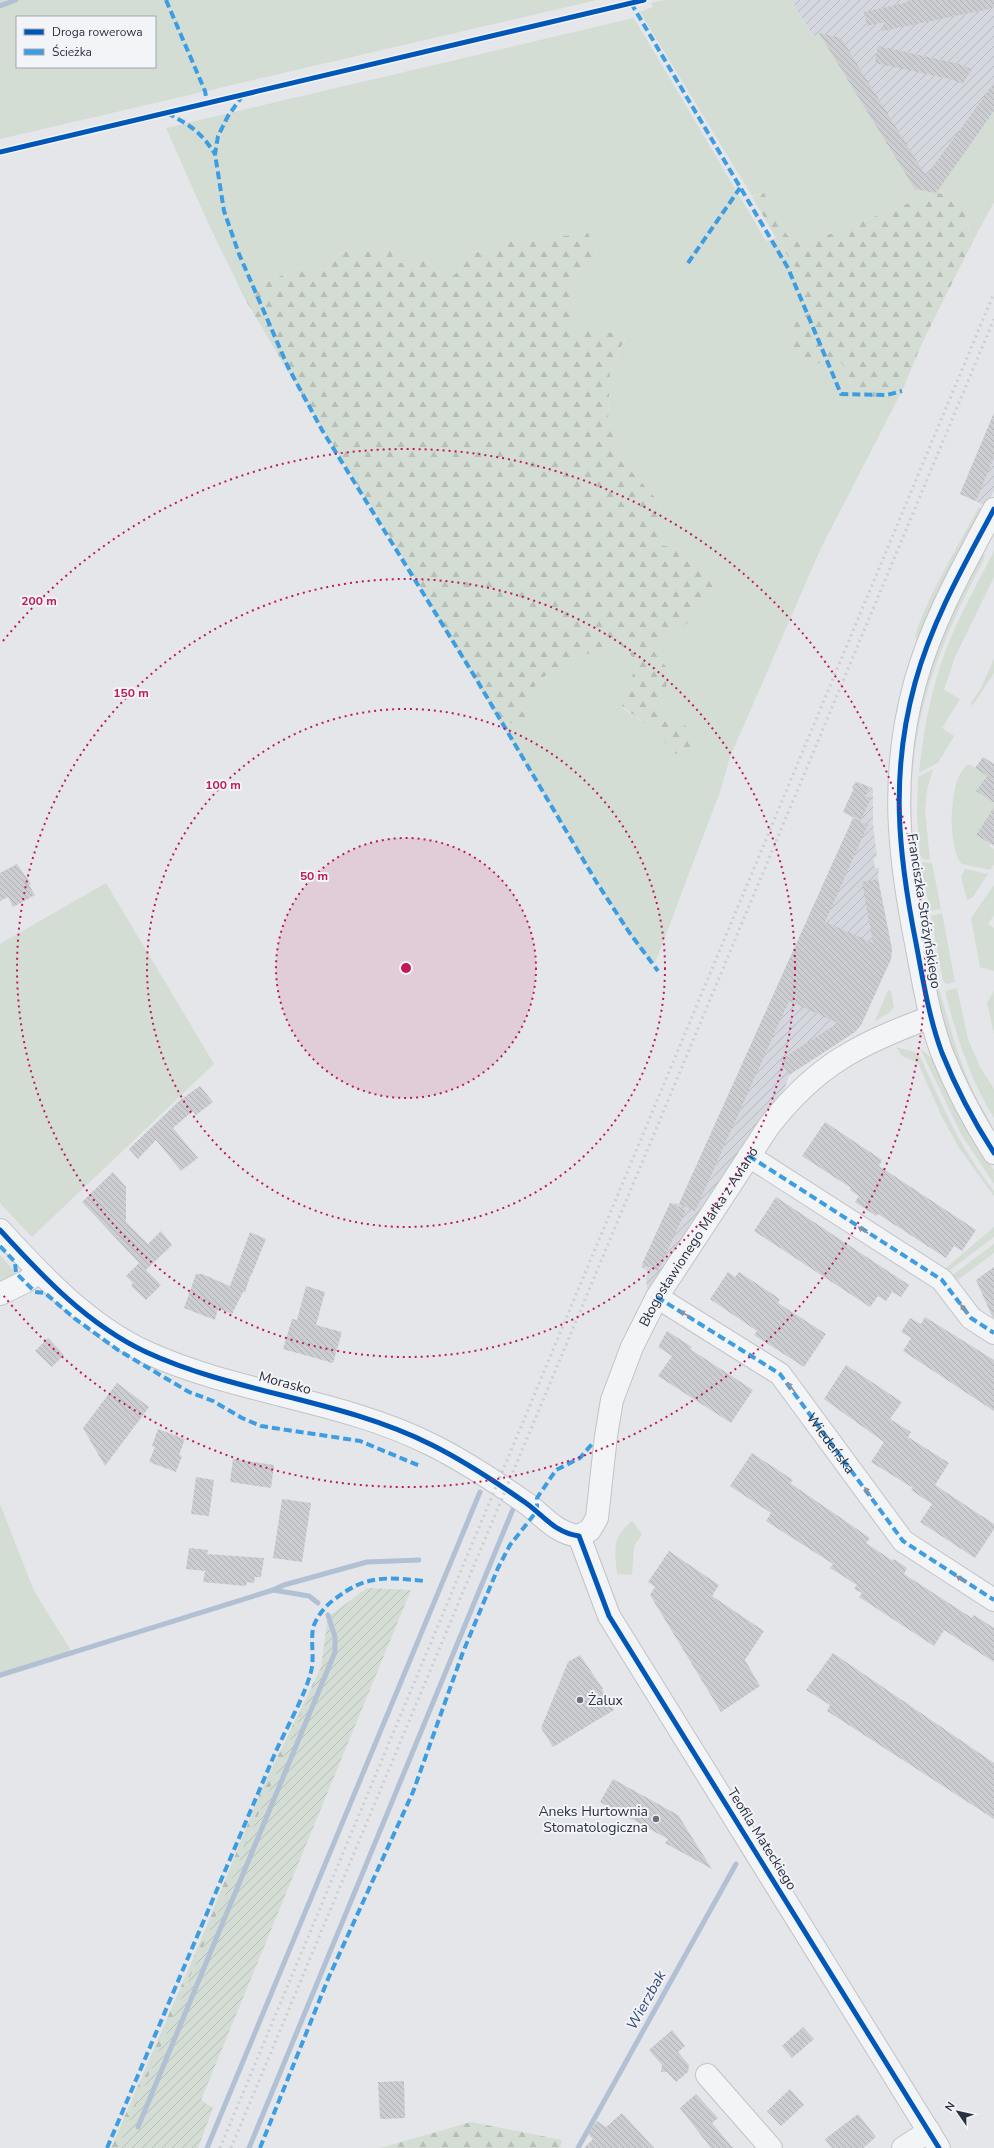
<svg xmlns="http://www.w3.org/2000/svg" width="994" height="2148" font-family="'Nunito Sans',sans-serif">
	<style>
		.industrial { fill: url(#industrial-furrows) }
		.green { fill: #d4ddd4; fill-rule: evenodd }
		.forest { fill: url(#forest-firs) }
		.garden { fill: url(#garden-furrows) }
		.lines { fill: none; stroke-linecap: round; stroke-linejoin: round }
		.stream { stroke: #b2c0d4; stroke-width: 5 }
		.building { fill: url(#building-back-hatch) }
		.minor-casing { stroke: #c1c3c7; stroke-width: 24 }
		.minor { stroke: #f3f4f6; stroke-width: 22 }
		.rail { stroke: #ccced1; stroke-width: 3; stroke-dasharray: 2 4; stroke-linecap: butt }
		.quiet { stroke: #3d9de3; stroke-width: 4; stroke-dasharray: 8 4; stroke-linecap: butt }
		.cycleway-casing { stroke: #f2f4f8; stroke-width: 8 }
		.cycleway { stroke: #0057b8; stroke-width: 5 }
		.oneway { fill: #8e929c }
		.ring { fill: none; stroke: #c2185b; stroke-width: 2; stroke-dasharray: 2 4 }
		.poi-dot { fill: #6b707d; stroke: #f2f4f8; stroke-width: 1.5 }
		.labels { text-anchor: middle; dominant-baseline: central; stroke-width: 4; stroke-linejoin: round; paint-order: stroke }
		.street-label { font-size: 14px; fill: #2a3143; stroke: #f2f4f8 }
		.poi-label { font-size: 14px; fill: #2a3143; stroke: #f2f4f8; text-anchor: start }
		.water-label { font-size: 15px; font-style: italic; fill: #334c78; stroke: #f2f4f8 }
		.centre { fill: #c2185b; stroke: #f2f4f8; stroke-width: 2 }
		.ring-label { font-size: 12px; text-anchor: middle; font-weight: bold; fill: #c2185b; stroke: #f2f4f8; stroke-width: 4; stroke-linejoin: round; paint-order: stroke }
	</style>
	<defs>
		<pattern id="industrial-furrows" width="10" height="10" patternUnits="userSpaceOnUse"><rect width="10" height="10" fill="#d4d7de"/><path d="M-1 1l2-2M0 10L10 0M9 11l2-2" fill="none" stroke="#b6b9c0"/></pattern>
		<pattern id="forest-firs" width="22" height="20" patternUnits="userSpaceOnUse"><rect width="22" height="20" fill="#d4ddd4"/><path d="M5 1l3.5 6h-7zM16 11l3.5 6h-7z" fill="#b6beb7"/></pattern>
		<pattern id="garden-furrows" width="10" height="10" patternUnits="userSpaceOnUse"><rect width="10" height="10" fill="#d4ddd4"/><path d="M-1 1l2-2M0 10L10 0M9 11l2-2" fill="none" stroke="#b6beb7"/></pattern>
		<pattern id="building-back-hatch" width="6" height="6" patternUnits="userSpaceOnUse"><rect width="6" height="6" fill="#cbcdd1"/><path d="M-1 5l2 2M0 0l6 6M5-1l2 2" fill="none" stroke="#aeb0b5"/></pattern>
	</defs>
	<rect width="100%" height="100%" fill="#e4e6e9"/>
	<g class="industrial">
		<polygon points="791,0 994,0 994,111 935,193 909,197"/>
		<polygon points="994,413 994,491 986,506 960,494"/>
		<polygon points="855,781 873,788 873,825 877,857 873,858 875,868 879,868 878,879 892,949 891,959 861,1025 855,1032 789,1075 785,1088 759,1121 648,1293 646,1280 648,1271 641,1267 670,1203 679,1204 853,818 843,812 853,790 852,788"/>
	</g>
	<g class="green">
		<path d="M0,0h597l-597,139zM17,17h138v50h-138z"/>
		<polygon points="664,0 791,0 812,36 820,34 915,189 935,192 994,111 994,202 973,241 966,218 935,193 802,245 787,235 764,193 752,196 640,12 653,7 651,3"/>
		<polygon points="634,18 766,241 776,238 796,268 803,287 810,314 811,366 837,357 846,370 854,393 879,397 902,391 821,548 730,757 720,792 655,963 642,953 628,932 502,725 525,719 537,681 573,659 619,643 637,662 622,707 653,730 676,754 683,722 659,709 670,672 650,646 683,627 685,551 656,544 661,504 622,461 608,423 610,369 626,338 593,328 571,328 571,280 574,270 594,268 596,248 588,233 563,236 541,244 525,238 512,237 487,253 468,251 460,270 449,279 438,274 427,260 401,263 393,258 392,248 372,253 364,248 339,253 332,264 324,270 306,266 263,283 245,299 209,225 166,128"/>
		<path d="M979,507l5,3 -68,130c-5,-13 53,-115 63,-133z"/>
		<path d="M994,551v26l-39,80 -11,33 16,9 -18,29 12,8 -16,27 -19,10c5,-50 15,-99 36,-145 12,-26 26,-51 39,-77z"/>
		<path d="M981,554l4,1 -2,6c-50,95 -79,173 -70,283 3,39 14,76 20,114l-2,5 -22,-116 1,-90 19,-89 18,-46z"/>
		<polygon points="994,659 994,673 973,705 970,704 980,690"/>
		<path d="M969,764l18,12 -11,15 18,12v4l-18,28 14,9 -1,2 5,3v15l-4,6 -28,-6c-15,-16 -14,-89 7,-100z"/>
		<polygon points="933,769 927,790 925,810 930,860 923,859 920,855 917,815 918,777"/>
		<polygon points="922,862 932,863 941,909 930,911 921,868"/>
		<polygon points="965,869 988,874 973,897 967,900 961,877"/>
		<polygon points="106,883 214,1064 32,1237 0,1203 0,944"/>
		<polygon points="994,885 994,915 988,924 994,928 994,971 980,967 971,918"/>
		<polygon points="942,913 955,982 946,984 943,981 931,916"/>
		<path d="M932,979h4c13,42 22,83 42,122 6,12 16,23 16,36l-32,-60 -21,-58z"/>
		<path d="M957,988l11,51 12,28 14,22v29c-24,-39 -38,-83 -49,-127z"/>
		<polygon points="888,990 891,991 894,1007 890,1012 875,1021"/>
		<polygon points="994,991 994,1034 987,1003"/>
		<path d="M896,1047l18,5 7,6c20,46 41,93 73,133v5l-35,-48 -18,-33 -23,-52 -16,-7z"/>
		<polygon points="920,1048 933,1060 982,1152 994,1170 994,1184 961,1134"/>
		<polygon points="994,1227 994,1237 942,1276 939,1274"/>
		<polygon points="994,1244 994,1253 951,1285 946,1280"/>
		<polygon points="0,1255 16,1273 0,1282"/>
		<polygon points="0,1504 34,1591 74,1655 0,1678"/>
		<path d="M632,1521l10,13 -8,13 -2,28 -15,-1c-2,-24 -6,-36 15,-53z"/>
	</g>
	<g class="forest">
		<polygon points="764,193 787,235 802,245 935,193 954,195 960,200 973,241 922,343 902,391 868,398 854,393 846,370 837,357 811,366 793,353 791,338 796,319 810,313 796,268 776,238 752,197"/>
		<polygon points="588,233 596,248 594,268 574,270 571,280 571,328 593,328 626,337 610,369 608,423 622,461 661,504 657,544 685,551 719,589 683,627 650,646 670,672 660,709 683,722 696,747 676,754 653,730 622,706 637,662 619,643 573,659 537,681 525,720 502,725 445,631 410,569 306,402 245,299 263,283 306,266 324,270 332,264 339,253 364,248 372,253 392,248 393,258 401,263 427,260 438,274 449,279 460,270 467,251 487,253 512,237 525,238 541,244 563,236"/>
		<polygon points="321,1667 118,2148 111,2148 201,1940 261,1791"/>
		<polygon points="471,2122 562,2140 560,2148 380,2148"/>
	</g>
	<polygon class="garden" points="367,1588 411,1590 201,2100 213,2108 198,2148 118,2148 321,1667 328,1617"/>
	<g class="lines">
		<g class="stream">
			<polyline points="0,6 16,0"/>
			<polyline points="273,1590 309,1596 318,1603"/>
			<polyline points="0,1675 273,1590 284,1585 367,1562 419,1560"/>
			<polyline points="138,2127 335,1652 335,1637 328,1615"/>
			<polyline points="207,2148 480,1492"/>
			<polyline points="249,2148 513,1509"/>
			<polyline points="578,2148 736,1864"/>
		</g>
	</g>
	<g class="building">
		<polygon points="908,0 994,0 994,8 882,31 884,22 867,26 864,12 909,2"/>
		<polygon points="819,33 841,38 926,176 994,83 994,111 936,193 915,189"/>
		<polygon points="878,46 955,63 972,69 963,84 950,79 875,63"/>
		<polygon points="994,413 994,457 976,501 960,494"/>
		<polygon points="983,757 994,764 994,803 976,791 987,776 975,768"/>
		<polygon points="857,782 869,787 865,796 871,798 861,820 843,812"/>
		<polygon points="994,807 994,846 976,835"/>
		<polygon points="853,818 868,825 825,922 873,943 862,882 878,879 892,949 891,959 861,1025 855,1032 789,1075 780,1060 838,1023 789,1001 695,1211 679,1204"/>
		<polygon points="17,864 31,884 29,885 35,895 13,907 8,897 0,901 0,873"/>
		<polygon points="200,1086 213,1102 196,1115 193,1111 173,1128 198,1158 181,1171 156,1140 138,1159 129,1149 180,1100"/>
		<polygon points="825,1122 882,1160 879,1166 976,1230 962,1251 954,1246 946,1258 878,1214 876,1216 855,1202 859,1196 850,1190 851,1188 802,1156"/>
		<polygon points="113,1172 126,1187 126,1222 148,1244 161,1231 172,1245 146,1270 161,1285 146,1300 131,1286 133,1283 126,1276 139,1263 141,1265 82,1202"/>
		<polygon points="776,1197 909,1285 901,1297 892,1292 886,1301 878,1296 870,1307 754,1231"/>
		<polygon points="670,1203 686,1210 658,1271 642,1264"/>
		<polygon points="250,1232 266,1239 251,1276 250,1276 245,1292 243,1292 232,1314 218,1308 215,1320 184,1308 196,1274 202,1274 230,1286"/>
		<polygon points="994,1267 994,1318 992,1316 976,1280"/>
		<polygon points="728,1272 735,1277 739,1272 780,1299 778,1303 826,1334 804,1367 754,1335 757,1331 710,1299"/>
		<polygon points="306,1286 325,1292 316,1325 342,1332 333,1363 283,1349 292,1319 297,1320"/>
		<polygon points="925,1317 994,1360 994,1411 903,1351 911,1338 901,1332 910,1318 921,1324"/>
		<polygon points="667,1331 692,1347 690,1349 753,1390 731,1423 658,1376 672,1356 658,1347"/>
		<polygon points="48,1338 64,1355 52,1367 35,1351"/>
		<polygon points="846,1365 902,1402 890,1419 911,1432 908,1437 949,1463 935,1485 994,1524 994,1529 975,1558 920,1522 932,1504 911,1490 913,1488 871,1462 884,1442 824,1399"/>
		<polygon points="117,1383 149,1407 105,1466 83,1428"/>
		<polygon points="158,1429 185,1439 179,1455 182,1456 176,1472 149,1462 155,1447 152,1446"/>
		<polygon points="752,1453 793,1480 790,1483 870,1538 866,1543 893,1561 894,1559 907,1568 904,1574 972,1618 974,1615 994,1628 994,1662 944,1630 934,1646 859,1597 862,1593 854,1589 857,1585 830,1568 833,1564 766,1521 771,1513 730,1486"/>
		<polygon points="233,1459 274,1465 271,1488 230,1482"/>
		<polygon points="196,1477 214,1480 209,1516 191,1514"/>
		<polygon points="282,1499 311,1503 302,1562 273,1558"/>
		<polygon points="189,1548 208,1550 207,1554 264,1558 261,1577 255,1577 254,1583 247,1582 246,1586 203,1582 205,1571 186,1569"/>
		<polygon points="669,1551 719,1585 712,1596 764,1631 745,1660 760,1686 721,1712 650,1595 655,1587 648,1582"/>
		<polygon points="833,1653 994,1763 994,1819 827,1711 830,1705 806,1690"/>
		<polygon points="580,1655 603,1689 602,1690 614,1710 553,1747 541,1728 568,1662"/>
		<polygon points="613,1779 678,1815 712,1869 665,1843 668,1839 600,1802"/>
		<polygon points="803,2027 814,2039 792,2058 782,2046"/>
		<polygon points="672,2030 685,2046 678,2052 689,2065 688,2072 676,2082 667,2072 661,2072 662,2065 649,2050"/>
		<polygon points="404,2081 405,2118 380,2119 378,2082"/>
		<polygon points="790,2089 804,2105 781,2126 767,2111"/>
		<polygon points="696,2094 718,2118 712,2123 733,2148 711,2148 680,2108"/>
		<polygon points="622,2113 654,2148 584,2148 593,2139 588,2134 597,2121 606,2127"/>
		<polygon points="858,2114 876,2137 863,2148 832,2148 825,2139"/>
	</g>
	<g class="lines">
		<defs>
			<g id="minor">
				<path d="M994,509c-30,56 -62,112 -79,174 -25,91 -17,170 1,260 7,37 13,75 26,110 14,35 32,69 52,100"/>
				<polyline points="749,1156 942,1280 971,1318 994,1333"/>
				<path d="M0,1230c42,46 88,95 146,122 91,42 195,47 286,93 32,16 64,37 94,58 18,13 29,30 53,33"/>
				<polyline points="0,1294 25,1282 39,1272"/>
				<polyline points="657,1297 780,1374 903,1541 994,1600"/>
				<polyline points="579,1536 609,1616 939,2148"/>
				<path id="s1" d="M579,1536l11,-6 7,-12 9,-82 6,-36 20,-53 25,-50 112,-171c48,-62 90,-82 162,-109"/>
				<polyline points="707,2075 771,2148"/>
				<polyline points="903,2148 929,2131"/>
			</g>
		</defs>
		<use href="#minor" class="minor-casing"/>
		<use href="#minor" class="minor"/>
		<g class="rail">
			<polyline points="220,2148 994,293"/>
			<polyline points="231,2148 994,319"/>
		</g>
		<g class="quiet">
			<polyline points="166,0 205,91 207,102"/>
			<polyline points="631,3 788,268 841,394 887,395 902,391"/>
			<polyline points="243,95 228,116 218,136 215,154 224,211 239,254 288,367 322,430 475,677 597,883 629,932 658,971"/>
			<path d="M167,113c23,12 34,19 48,41"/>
			<polyline points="688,263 740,188"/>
			<polyline points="749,1156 942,1280 971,1318 994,1333"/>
			<polyline points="0,1246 15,1262 16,1273 35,1292 45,1293 74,1318 118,1350 189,1392 213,1401 242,1418 261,1426 360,1441 420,1466"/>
			<path id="s2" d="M657,1297l123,77 123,167 91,59"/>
			<path d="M107,2148l169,-397c10,-22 32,-61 36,-84 2,-13 -2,-30 2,-42 4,-10 12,-20 21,-26 30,-24 52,-22 89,-18"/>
			<polyline points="260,2148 328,1979 413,1792 463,1652 498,1568 510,1545 537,1511 537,1498 556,1470 580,1458 592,1444"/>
		</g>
		<defs>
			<g id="cycleway">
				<polyline points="0,152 644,0"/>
				<path d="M994,509c-30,56 -62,112 -79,174 -25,91 -17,170 1,260 7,37 13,75 26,110 14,35 32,69 52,100"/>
				<path d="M0,1230c42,46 88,95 146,122 91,42 195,47 286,93 32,16 64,37 94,58 18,13 29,30 53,33l30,80 330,532"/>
			</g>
		</defs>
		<use href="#cycleway" class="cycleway-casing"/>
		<use href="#cycleway" class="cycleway"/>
	</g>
	<defs><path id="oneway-solid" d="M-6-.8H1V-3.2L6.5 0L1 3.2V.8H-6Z"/></defs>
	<g class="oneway">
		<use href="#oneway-solid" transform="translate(863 1230) rotate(-147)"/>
		<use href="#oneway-solid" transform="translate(964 1309) rotate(-127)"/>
		<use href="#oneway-solid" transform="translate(685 1314) rotate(-148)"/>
		<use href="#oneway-solid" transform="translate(791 1387) rotate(-128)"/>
		<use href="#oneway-solid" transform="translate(868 1492) rotate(-126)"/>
		<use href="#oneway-solid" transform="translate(961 1579) rotate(-147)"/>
	</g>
	<circle cx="406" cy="968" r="130" fill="#c2185b" fill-opacity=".12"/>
	<g class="ring">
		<circle cx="406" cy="968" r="130"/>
		<circle cx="406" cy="968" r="259"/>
		<circle cx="406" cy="968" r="389"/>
		<path d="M3 641A519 519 0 1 1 3 1295"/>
	</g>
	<g class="poi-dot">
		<circle cx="580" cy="1700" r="4"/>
		<circle cx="656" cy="1819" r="4"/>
	</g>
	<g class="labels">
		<g class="street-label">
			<text transform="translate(924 911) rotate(81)">Franciszka Stróżyńskiego</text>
			<text stroke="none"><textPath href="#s1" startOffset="331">Błogosławionego Marka z Aviano</textPath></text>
			<text transform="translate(285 1383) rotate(15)">Morasko</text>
			<text stroke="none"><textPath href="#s2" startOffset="231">Wiedeńska</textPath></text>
			<text transform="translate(762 1839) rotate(58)">Teofila Mateckiego</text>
		</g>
		<g class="poi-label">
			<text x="588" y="1700">Żalux</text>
			<text x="648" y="1811" text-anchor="end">Aneks Hurtownia<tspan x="648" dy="16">Stomatologiczna</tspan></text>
		</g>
		<g class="water-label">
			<text transform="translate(646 2000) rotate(-61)">Wierzbak</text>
		</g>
	</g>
	<circle cx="406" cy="968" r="6" class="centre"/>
	<g class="ring-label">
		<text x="39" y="605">200 m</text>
		<text x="131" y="697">150 m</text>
		<text x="223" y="789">100 m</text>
		<text x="314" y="880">50 m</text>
	</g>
	<rect x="16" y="16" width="140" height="52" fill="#f2f4f8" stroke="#a2a6b0"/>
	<rect x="24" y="29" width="20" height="6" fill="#0057b8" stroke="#a2a6b0"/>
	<text x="52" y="36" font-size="12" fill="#2a3143">Droga rowerowa</text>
	<rect x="24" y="49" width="20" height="6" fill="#3d9de3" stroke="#a2a6b0"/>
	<text x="52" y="56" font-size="12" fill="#2a3143">Ścieżka</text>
	<g transform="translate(958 2112) rotate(304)" stroke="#f2f4f8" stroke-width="3" paint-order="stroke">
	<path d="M0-3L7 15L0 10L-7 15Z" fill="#2a3143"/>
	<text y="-6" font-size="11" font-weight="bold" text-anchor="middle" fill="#2a3143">N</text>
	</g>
</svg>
